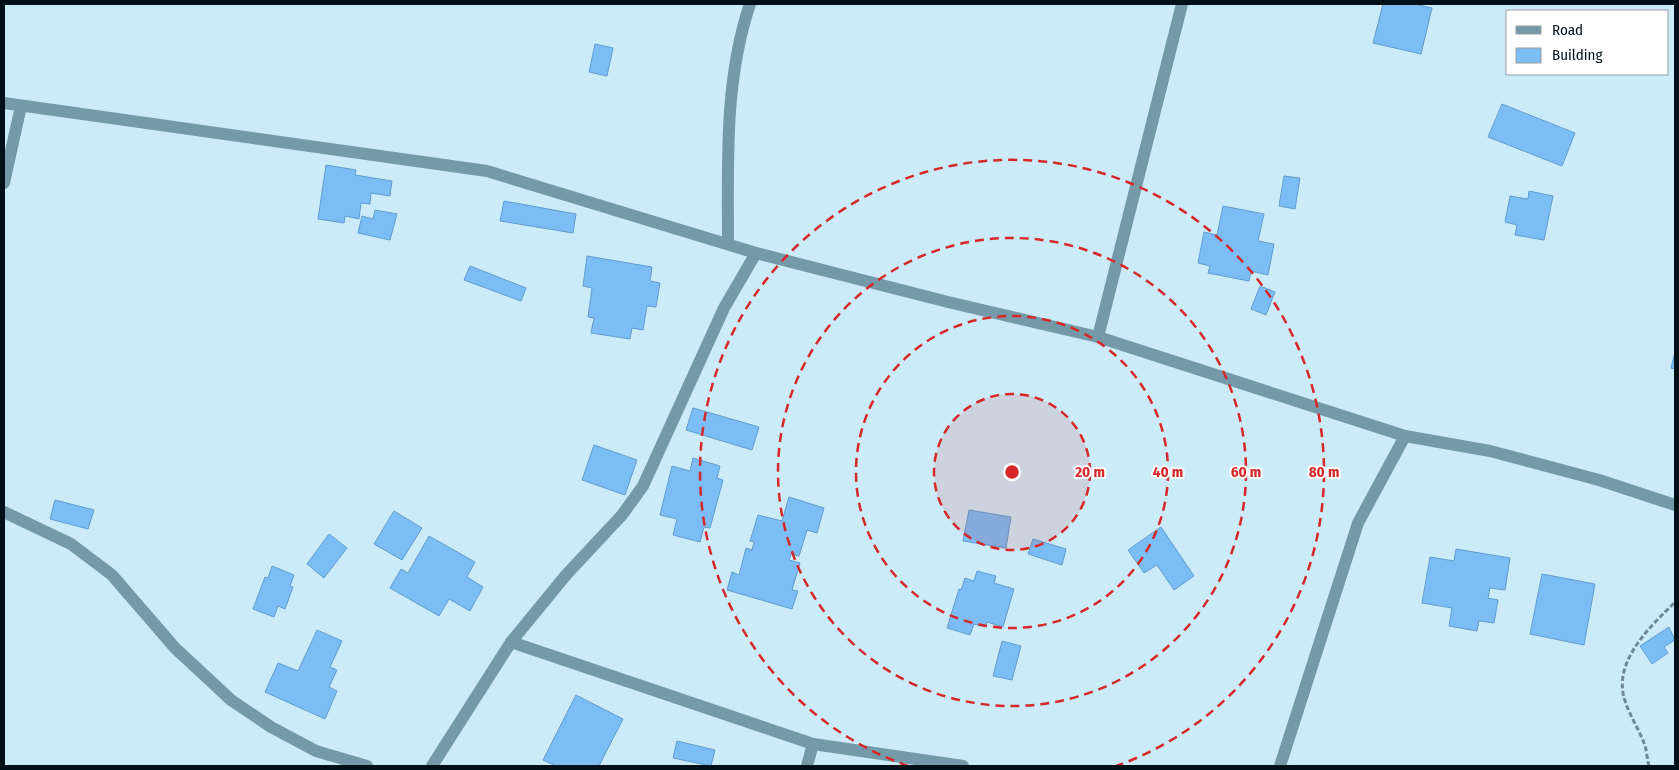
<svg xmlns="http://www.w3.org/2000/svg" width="1679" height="770" font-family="'Fira Sans Condensed',sans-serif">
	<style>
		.building { fill: #7bbdf4; stroke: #619dcd }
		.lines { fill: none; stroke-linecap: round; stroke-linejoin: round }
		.path { stroke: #6f8893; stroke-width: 3; stroke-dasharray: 5 2.5; stroke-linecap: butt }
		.street { stroke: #7499a8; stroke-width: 12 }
		.ring { fill: none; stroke: #d62828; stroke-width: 2.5; stroke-dasharray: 9 6 }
		.centre { fill: #d62828; stroke: #fff; stroke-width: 2.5 }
		.ring-label { font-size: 15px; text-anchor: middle; font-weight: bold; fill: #d62828; stroke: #fff; stroke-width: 4; stroke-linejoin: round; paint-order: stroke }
	</style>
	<rect width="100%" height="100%" fill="#cbebf8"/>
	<g class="building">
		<polygon points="1383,4 1415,4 1432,8 1421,54 1373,43"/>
		<polygon points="595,44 613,48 607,76 589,72"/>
		<polygon points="1502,104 1575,133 1562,166 1488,137"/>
		<polygon points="326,165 356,170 355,175 392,181 390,196 371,193 370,204 361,203 359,219 345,216 344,223 318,219"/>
		<polygon points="1284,176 1300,178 1295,209 1279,206"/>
		<polygon points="1529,191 1553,196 1544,240 1515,235 1517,225 1505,222 1510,196 1528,199"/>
		<polygon points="504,201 576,214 573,233 500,221"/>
		<polygon points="1223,206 1264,214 1258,241 1274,244 1268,275 1251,271 1249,281 1208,273 1210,266 1198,263 1204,232 1217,235"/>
		<polygon points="375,210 397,214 390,240 358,233 362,216 373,219"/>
		<polygon points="587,256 652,267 650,281 660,283 656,307 647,306 643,330 632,328 630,339 591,333 594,318 588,317 592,288 583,286"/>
		<polygon points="470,266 526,288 521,301 464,280"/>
		<polygon points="1260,286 1275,292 1266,315 1251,309"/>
		<polygon points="1675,352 1675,369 1671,368"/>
		<polygon points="693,408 759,427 752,450 686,430"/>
		<polygon points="594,445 637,460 625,495 582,480"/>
		<polygon points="693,458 720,466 717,478 723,480 710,528 704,527 700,542 673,535 677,519 660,515 672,466 690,471"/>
		<polygon points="789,497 824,508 817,533 807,530 799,556 791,554 789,560 800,563 792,590 798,591 792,609 727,590 732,572 739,575 746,548 752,550 754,542 750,541 758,515 782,521"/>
		<polygon points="55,500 94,510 88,529 50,519"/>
		<polygon points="969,510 1011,517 1006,548 963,541"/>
		<polygon points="394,511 422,528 402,560 374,544"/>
		<polygon points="1161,527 1194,576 1174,590 1157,565 1144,573 1128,550"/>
		<polygon points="329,534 347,548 324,578 307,564"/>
		<polygon points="429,536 475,562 467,577 483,587 470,611 449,599 439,616 390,588 401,569 408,573"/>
		<polygon points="1033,539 1066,549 1062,565 1028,554"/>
		<polygon points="1456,549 1510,558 1505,590 1490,588 1488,598 1498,600 1494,623 1479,621 1477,631 1449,626 1452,608 1422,603 1430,557 1454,561"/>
		<polygon points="272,566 294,575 290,586 293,587 285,609 278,606 274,617 253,609 265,577 268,578"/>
		<polygon points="977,571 996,576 994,583 1014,589 1003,627 987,622 985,627 974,624 970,635 947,628 959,589 961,590 965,578 974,581"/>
		<polygon points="1542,574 1595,584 1584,645 1530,634"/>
		<polygon points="1669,627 1675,640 1664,647 1668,653 1652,664 1640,646"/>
		<polygon points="317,630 342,641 330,667 337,670 329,687 337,691 325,719 265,692 278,663 298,671"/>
		<polygon points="1002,641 1021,646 1012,680 993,676"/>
		<polygon points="576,695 623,719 599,766 556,766 543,760"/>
		<polygon points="677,741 715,750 711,766 673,758"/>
	</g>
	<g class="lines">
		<path class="path" d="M1649,766c-2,-7 -2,-16 -5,-23 -6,-16 -18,-33 -21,-50 -6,-36 29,-68 52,-91"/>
		<g class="street">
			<polyline points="4,103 487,171 756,253 948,302 1098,337 1405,436 1490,451 1599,480 1675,505"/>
			<polyline points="4,183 21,106"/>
			<path d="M728,244c0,-80 -4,-163 22,-240"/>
			<polyline points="1098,337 1182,4"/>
			<polyline points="4,512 71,544 112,575 175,648 231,700 271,727 316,751 367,766"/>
			<polyline points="511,642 813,744 963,766"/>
			<polyline points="432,766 511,642 566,575 622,515 643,486 724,308 756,253"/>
			<polyline points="807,766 813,744"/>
			<polyline points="1280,766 1358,523 1405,436"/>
		</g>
	</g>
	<circle cx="1012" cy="472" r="78" fill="#d62828" fill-opacity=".12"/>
	<g class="ring">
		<circle cx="1012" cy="472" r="78"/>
		<circle cx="1012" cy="472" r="156"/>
		<circle cx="1012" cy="472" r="234"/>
		<path d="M908 766A312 312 0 1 1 1116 766"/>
	</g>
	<circle cx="1012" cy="472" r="8" class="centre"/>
	<g class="ring-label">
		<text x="1090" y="477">20 m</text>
		<text x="1168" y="477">40 m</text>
		<text x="1246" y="477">60 m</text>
		<text x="1324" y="477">80 m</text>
	</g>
	<rect width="1679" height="770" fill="none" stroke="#001019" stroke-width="10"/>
	<rect x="1506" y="10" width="162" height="65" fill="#ffffff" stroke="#999fa3"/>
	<rect x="1516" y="26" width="25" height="8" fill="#7499a8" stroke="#999fa3"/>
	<text x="1552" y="35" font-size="15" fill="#001019">Road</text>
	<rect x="1516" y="48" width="25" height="15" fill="#7bbdf4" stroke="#999fa3"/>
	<text x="1552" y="60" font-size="15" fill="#001019">Building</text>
</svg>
